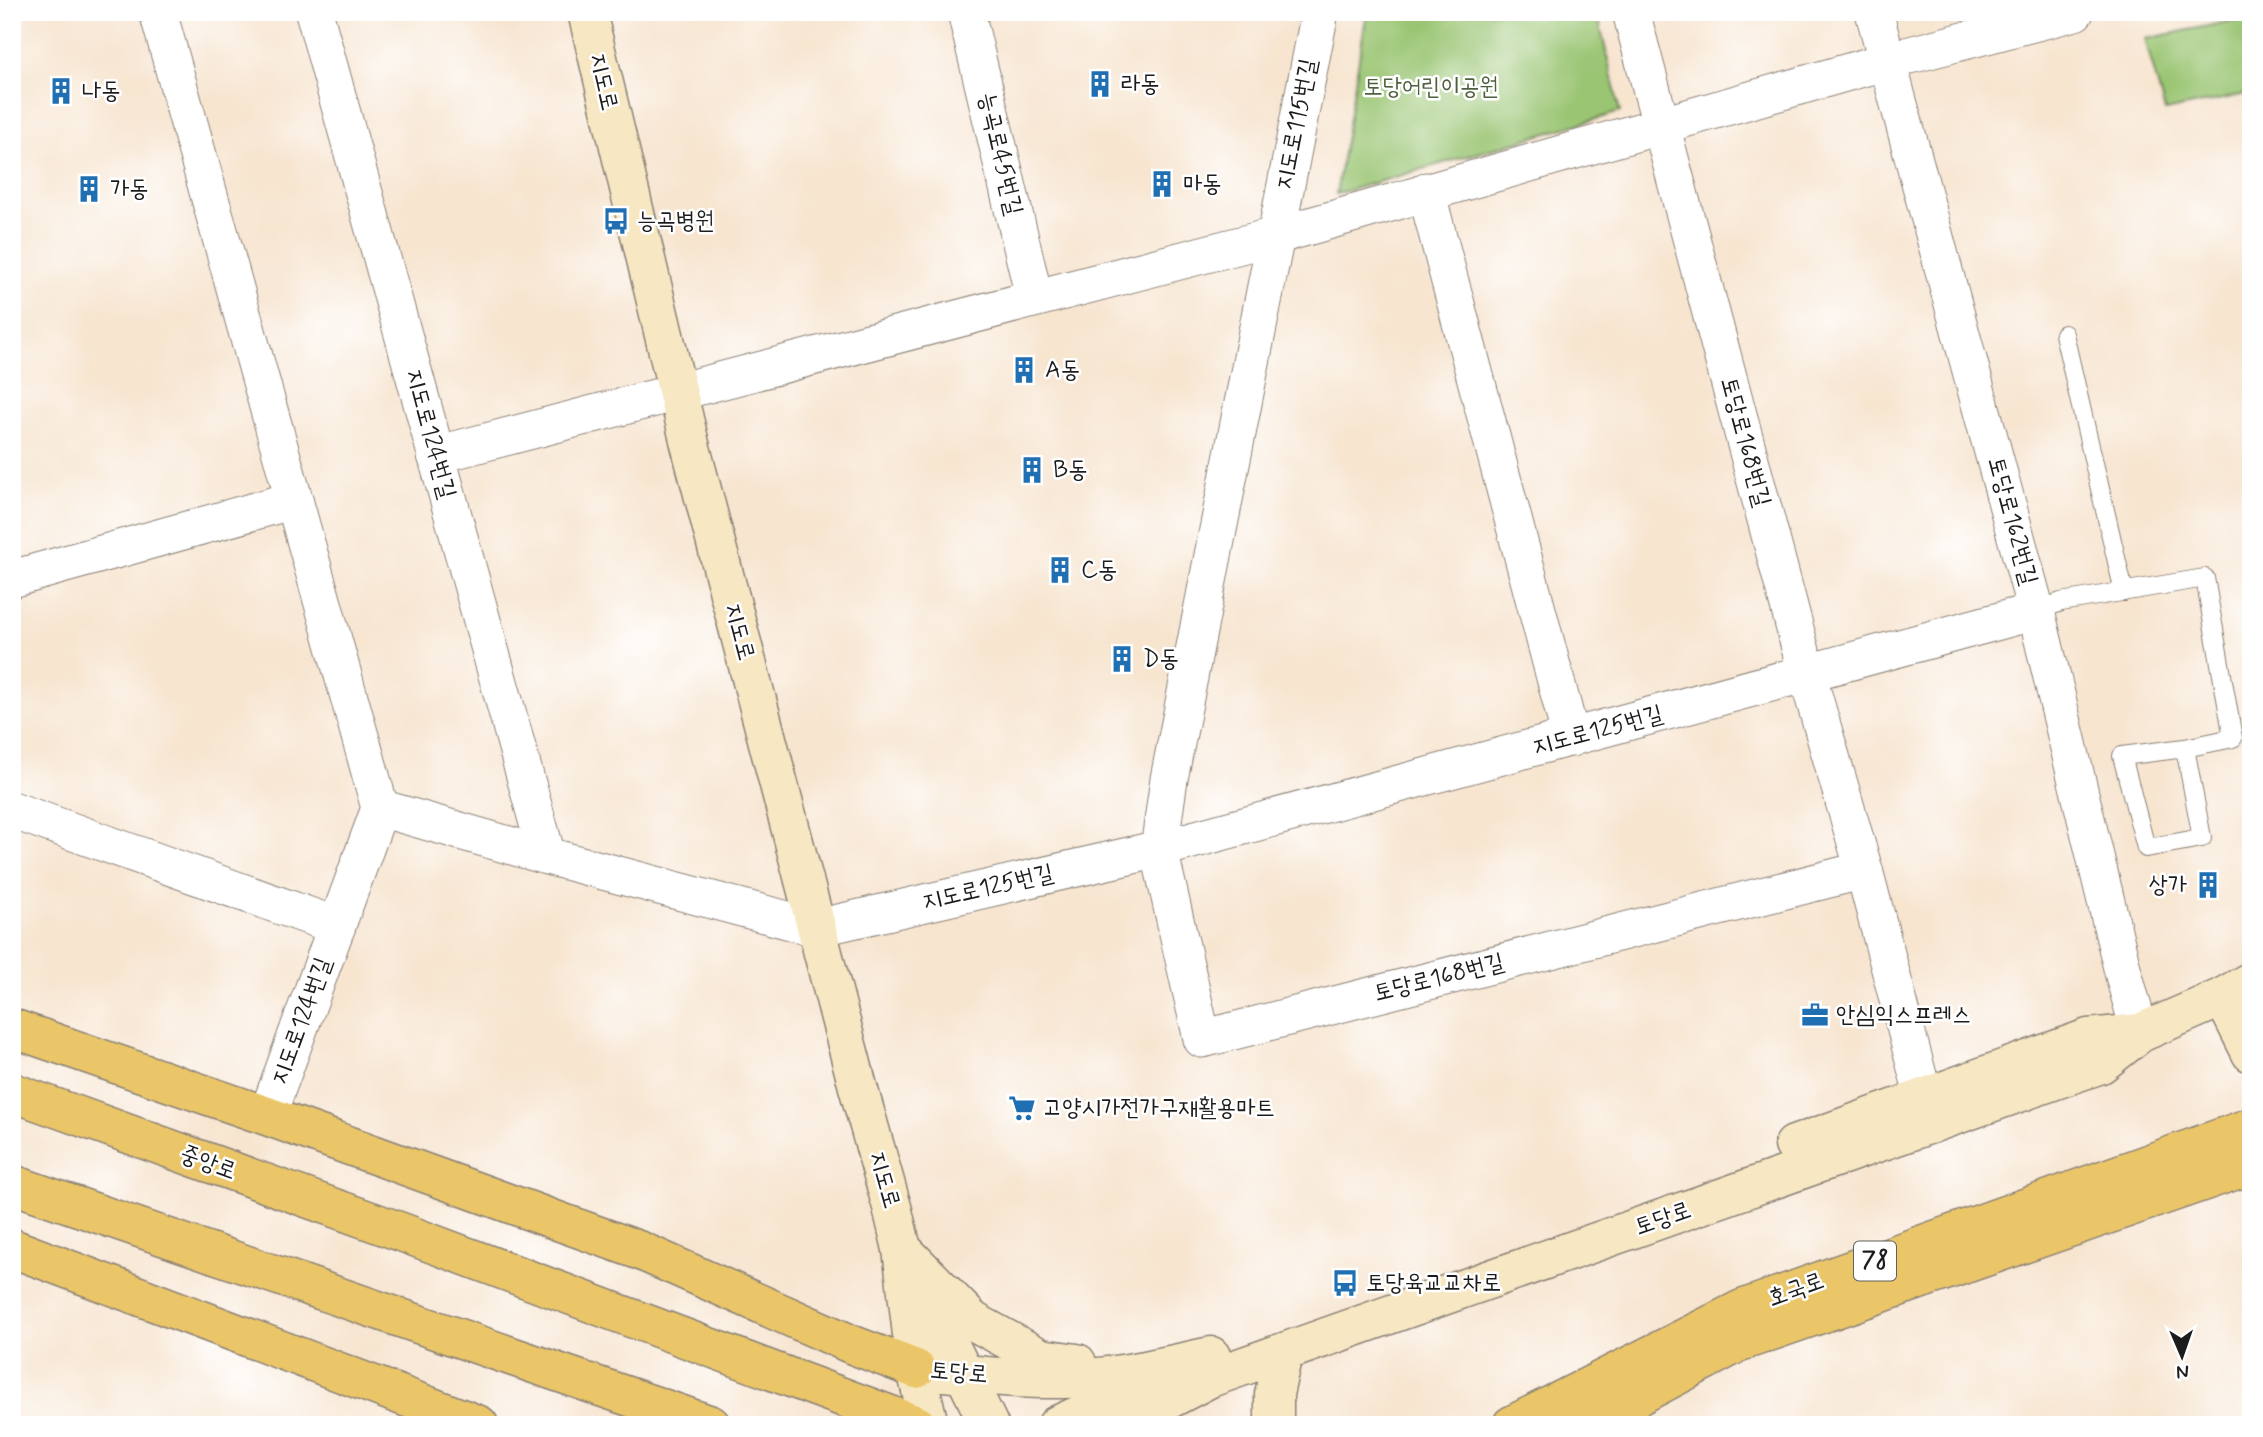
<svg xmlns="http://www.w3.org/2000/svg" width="2263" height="1437" font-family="Mynerve,'Poor Story',sans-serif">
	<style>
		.green { fill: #9ac572; stroke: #5b7047; stroke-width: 2 }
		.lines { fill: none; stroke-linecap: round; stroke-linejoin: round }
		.lane-casing { stroke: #8a8076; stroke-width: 20 }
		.street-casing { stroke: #8a8076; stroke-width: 39 }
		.secondary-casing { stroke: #8a8076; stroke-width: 41 }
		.primary-casing { stroke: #8a8076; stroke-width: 41 }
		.lane { stroke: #fff; stroke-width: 18 }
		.street { stroke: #fff; stroke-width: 37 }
		.secondary { stroke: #f7e8c3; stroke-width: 38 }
		.primary { stroke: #ebc669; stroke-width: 38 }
		.labels { text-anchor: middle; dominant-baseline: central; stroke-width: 5; stroke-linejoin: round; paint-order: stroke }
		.shield { fill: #fff; stroke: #606060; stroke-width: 2 }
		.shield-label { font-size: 23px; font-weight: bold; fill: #1c1c1c }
		.street-label { font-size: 24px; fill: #1c1c1c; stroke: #fff }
		.poi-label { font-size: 24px; fill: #1c1c1c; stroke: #fff; text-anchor: start }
		.park-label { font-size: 24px; fill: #4e603e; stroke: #fff }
	</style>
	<rect width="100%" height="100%" fill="#fff"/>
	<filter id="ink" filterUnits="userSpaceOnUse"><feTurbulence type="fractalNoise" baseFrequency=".0143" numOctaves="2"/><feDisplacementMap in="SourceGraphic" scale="14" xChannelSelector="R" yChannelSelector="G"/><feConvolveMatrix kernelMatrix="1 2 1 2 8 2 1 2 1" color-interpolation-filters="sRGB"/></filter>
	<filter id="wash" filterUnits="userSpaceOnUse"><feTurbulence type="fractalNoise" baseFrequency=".00686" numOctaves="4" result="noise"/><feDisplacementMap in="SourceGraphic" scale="28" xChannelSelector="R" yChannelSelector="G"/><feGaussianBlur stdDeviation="1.57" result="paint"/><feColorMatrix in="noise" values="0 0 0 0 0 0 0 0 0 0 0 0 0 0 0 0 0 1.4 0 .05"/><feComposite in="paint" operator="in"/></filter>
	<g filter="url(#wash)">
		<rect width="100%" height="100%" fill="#f7e5d0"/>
		<g class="green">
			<polygon points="1367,12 1597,12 1620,112 1336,194"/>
			<polygon points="2251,17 2251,93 2165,111 2145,39"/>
		</g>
	</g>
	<g filter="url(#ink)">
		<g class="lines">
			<defs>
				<g id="lane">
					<polyline points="2064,334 2124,592"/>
					<polyline points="2036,611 2061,602 2205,578 2233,738 2185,748 2122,756 2146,848 2202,838 2185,748"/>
				</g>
				<g id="street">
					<polyline points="158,12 380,808 267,1116"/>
					<polyline points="314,12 547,856"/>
					<polyline points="966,12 1034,297"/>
					<polyline points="1320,12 1169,779 1159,849 1202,1039 1864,870"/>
					<polyline points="1631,12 1807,674 1864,870 1931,1125"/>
					<polyline points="1874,12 2036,611 2123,972 2140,1033"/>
					<polyline points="1426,191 1571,738"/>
					<polyline points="436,455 1275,236 1887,61 2075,12"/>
					<polyline points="12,579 294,500"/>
					<polyline points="380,808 547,856 817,928 1159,849 2036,611"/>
					<polyline points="12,810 337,926"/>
				</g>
				<g id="secondary">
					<polyline points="587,12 690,444 858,1087 892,1207 902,1249 916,1369 929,1425"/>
					<polyline points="2223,997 2251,1053"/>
					<polyline points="1794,1145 2088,1038 2140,1033"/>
					<polyline points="902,1249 973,1321 1041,1358 1077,1363"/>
					<polyline points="919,1282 989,1425"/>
					<path d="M916,1369c46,5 93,10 140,10 52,1 104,-12 155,-23"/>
					<polyline points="1057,1425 1150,1383"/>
					<polyline points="1120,1425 1210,1378 2101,1064 2140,1033 2223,997 2251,981"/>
					<polyline points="1274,1425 1274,1394 1283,1354"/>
				</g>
				<g id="primary">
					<polyline points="12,1028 267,1116 641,1251 853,1345 916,1369"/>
					<polyline points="12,1092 404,1233 917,1425"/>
					<polyline points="12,1184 711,1425"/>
					<polyline points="12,1248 479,1425"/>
					<polyline points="1512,1425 1742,1309 2251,1127"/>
					<polyline points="1584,1425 1740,1342 2251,1165"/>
				</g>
			</defs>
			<use href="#lane" class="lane-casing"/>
			<use href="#street" class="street-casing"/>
			<use href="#secondary" class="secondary-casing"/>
			<use href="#primary" class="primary-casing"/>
			<use href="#lane" class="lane"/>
			<use href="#street" class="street"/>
			<use href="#secondary" class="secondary"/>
			<use href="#primary" class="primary"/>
		</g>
	</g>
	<defs>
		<symbol id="building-bare" viewBox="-9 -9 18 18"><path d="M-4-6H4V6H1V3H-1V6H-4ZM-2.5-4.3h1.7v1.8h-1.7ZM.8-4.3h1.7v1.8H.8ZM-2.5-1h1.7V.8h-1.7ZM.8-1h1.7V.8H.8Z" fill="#1f6fb2" stroke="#fff" stroke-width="2.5" paint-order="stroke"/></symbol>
		<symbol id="bus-bare" viewBox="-9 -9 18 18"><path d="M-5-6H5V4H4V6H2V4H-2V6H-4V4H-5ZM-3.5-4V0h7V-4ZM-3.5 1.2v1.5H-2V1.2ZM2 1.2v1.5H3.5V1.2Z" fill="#1f6fb2" stroke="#fff" stroke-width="2.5" paint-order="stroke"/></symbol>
		<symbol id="office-bare" viewBox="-9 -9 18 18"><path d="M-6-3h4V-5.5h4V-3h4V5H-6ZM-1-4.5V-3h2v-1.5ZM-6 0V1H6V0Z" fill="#1f6fb2" stroke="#fff" stroke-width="2.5" paint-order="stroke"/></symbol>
		<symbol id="supermarket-bare" viewBox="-9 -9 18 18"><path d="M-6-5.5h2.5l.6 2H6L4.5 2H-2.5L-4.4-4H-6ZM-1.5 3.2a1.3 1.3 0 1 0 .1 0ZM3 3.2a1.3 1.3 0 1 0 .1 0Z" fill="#1f6fb2" stroke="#fff" stroke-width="2.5" paint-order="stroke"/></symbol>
	</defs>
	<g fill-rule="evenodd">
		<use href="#building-bare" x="1081" y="65" width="38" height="38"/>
		<use href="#building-bare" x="42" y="72" width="38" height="38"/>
		<use href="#building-bare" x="1143" y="165" width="38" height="38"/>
		<use href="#building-bare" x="70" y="170" width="38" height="38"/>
		<use href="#bus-bare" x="597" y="202" width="38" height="38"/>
		<use href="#building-bare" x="1005" y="351" width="38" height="38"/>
		<use href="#building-bare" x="1013" y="451" width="38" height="38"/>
		<use href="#building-bare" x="1041" y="551" width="38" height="38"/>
		<use href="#building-bare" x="1103" y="640" width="38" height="38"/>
		<use href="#building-bare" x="2189" y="866" width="38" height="38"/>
		<use href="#office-bare" x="1796" y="996" width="38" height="38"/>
		<use href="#supermarket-bare" x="1003" y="1089" width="38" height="38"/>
		<use href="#bus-bare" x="1326" y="1264" width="38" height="38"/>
	</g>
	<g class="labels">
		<rect class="shield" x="1854" y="1241.5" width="42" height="39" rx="5"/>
		<g class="shield-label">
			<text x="1875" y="1261">78</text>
		</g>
		<g class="street-label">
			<text transform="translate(603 82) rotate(77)">지도로</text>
			<text transform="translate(1297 124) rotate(-79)">지도로115번길</text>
			<text transform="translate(1000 154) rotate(77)">능곡로45번길</text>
			<text transform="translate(430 434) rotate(75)">지도로124번길</text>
			<text transform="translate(1745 442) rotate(75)">토당로168번길</text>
			<text transform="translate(2012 521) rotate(75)">토당로162번길</text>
			<text transform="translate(739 632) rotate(75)">지도로</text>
			<text transform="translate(1598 731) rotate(-15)">지도로125번길</text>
			<text transform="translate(988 888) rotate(-13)">지도로125번길</text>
			<text transform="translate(1439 978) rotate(-14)">토당로168번길</text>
			<text transform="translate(302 1021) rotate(-70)">지도로124번길</text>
			<text transform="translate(208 1163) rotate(20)">중앙로</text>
			<text transform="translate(884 1180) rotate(74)">지도로</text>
			<text transform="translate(1663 1219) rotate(-19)">토당로</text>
			<text transform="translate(1796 1290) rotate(-20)">호국로</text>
			<text transform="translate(959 1373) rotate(5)">토당로</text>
		</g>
		<g class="poi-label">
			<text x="1121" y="84">라동</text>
			<text x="82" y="91">나동</text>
			<text x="1183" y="184">마동</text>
			<text x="110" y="189">가동</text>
			<text x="637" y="221">능곡병원</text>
			<text x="1045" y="370">A동</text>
			<text x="1053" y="470">B동</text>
			<text x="1081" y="570">C동</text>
			<text x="1143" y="659">D동</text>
			<text x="2187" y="885" text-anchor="end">상가</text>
			<text x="1836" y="1015">안심익스프레스</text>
			<text x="1043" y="1108">고양시가전가구재활용마트</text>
			<text x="1366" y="1283">토당육교교차로</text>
		</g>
		<g class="park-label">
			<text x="1431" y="87">토당어린이공원</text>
		</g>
	</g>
	<rect width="2263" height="1437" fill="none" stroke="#fff" stroke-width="42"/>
	<g transform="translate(2182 1356) rotate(178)" stroke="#ffffff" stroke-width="5" paint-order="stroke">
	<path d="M0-5L12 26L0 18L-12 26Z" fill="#1c1c1c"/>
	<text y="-10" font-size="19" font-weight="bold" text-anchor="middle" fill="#1c1c1c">N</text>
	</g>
</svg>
